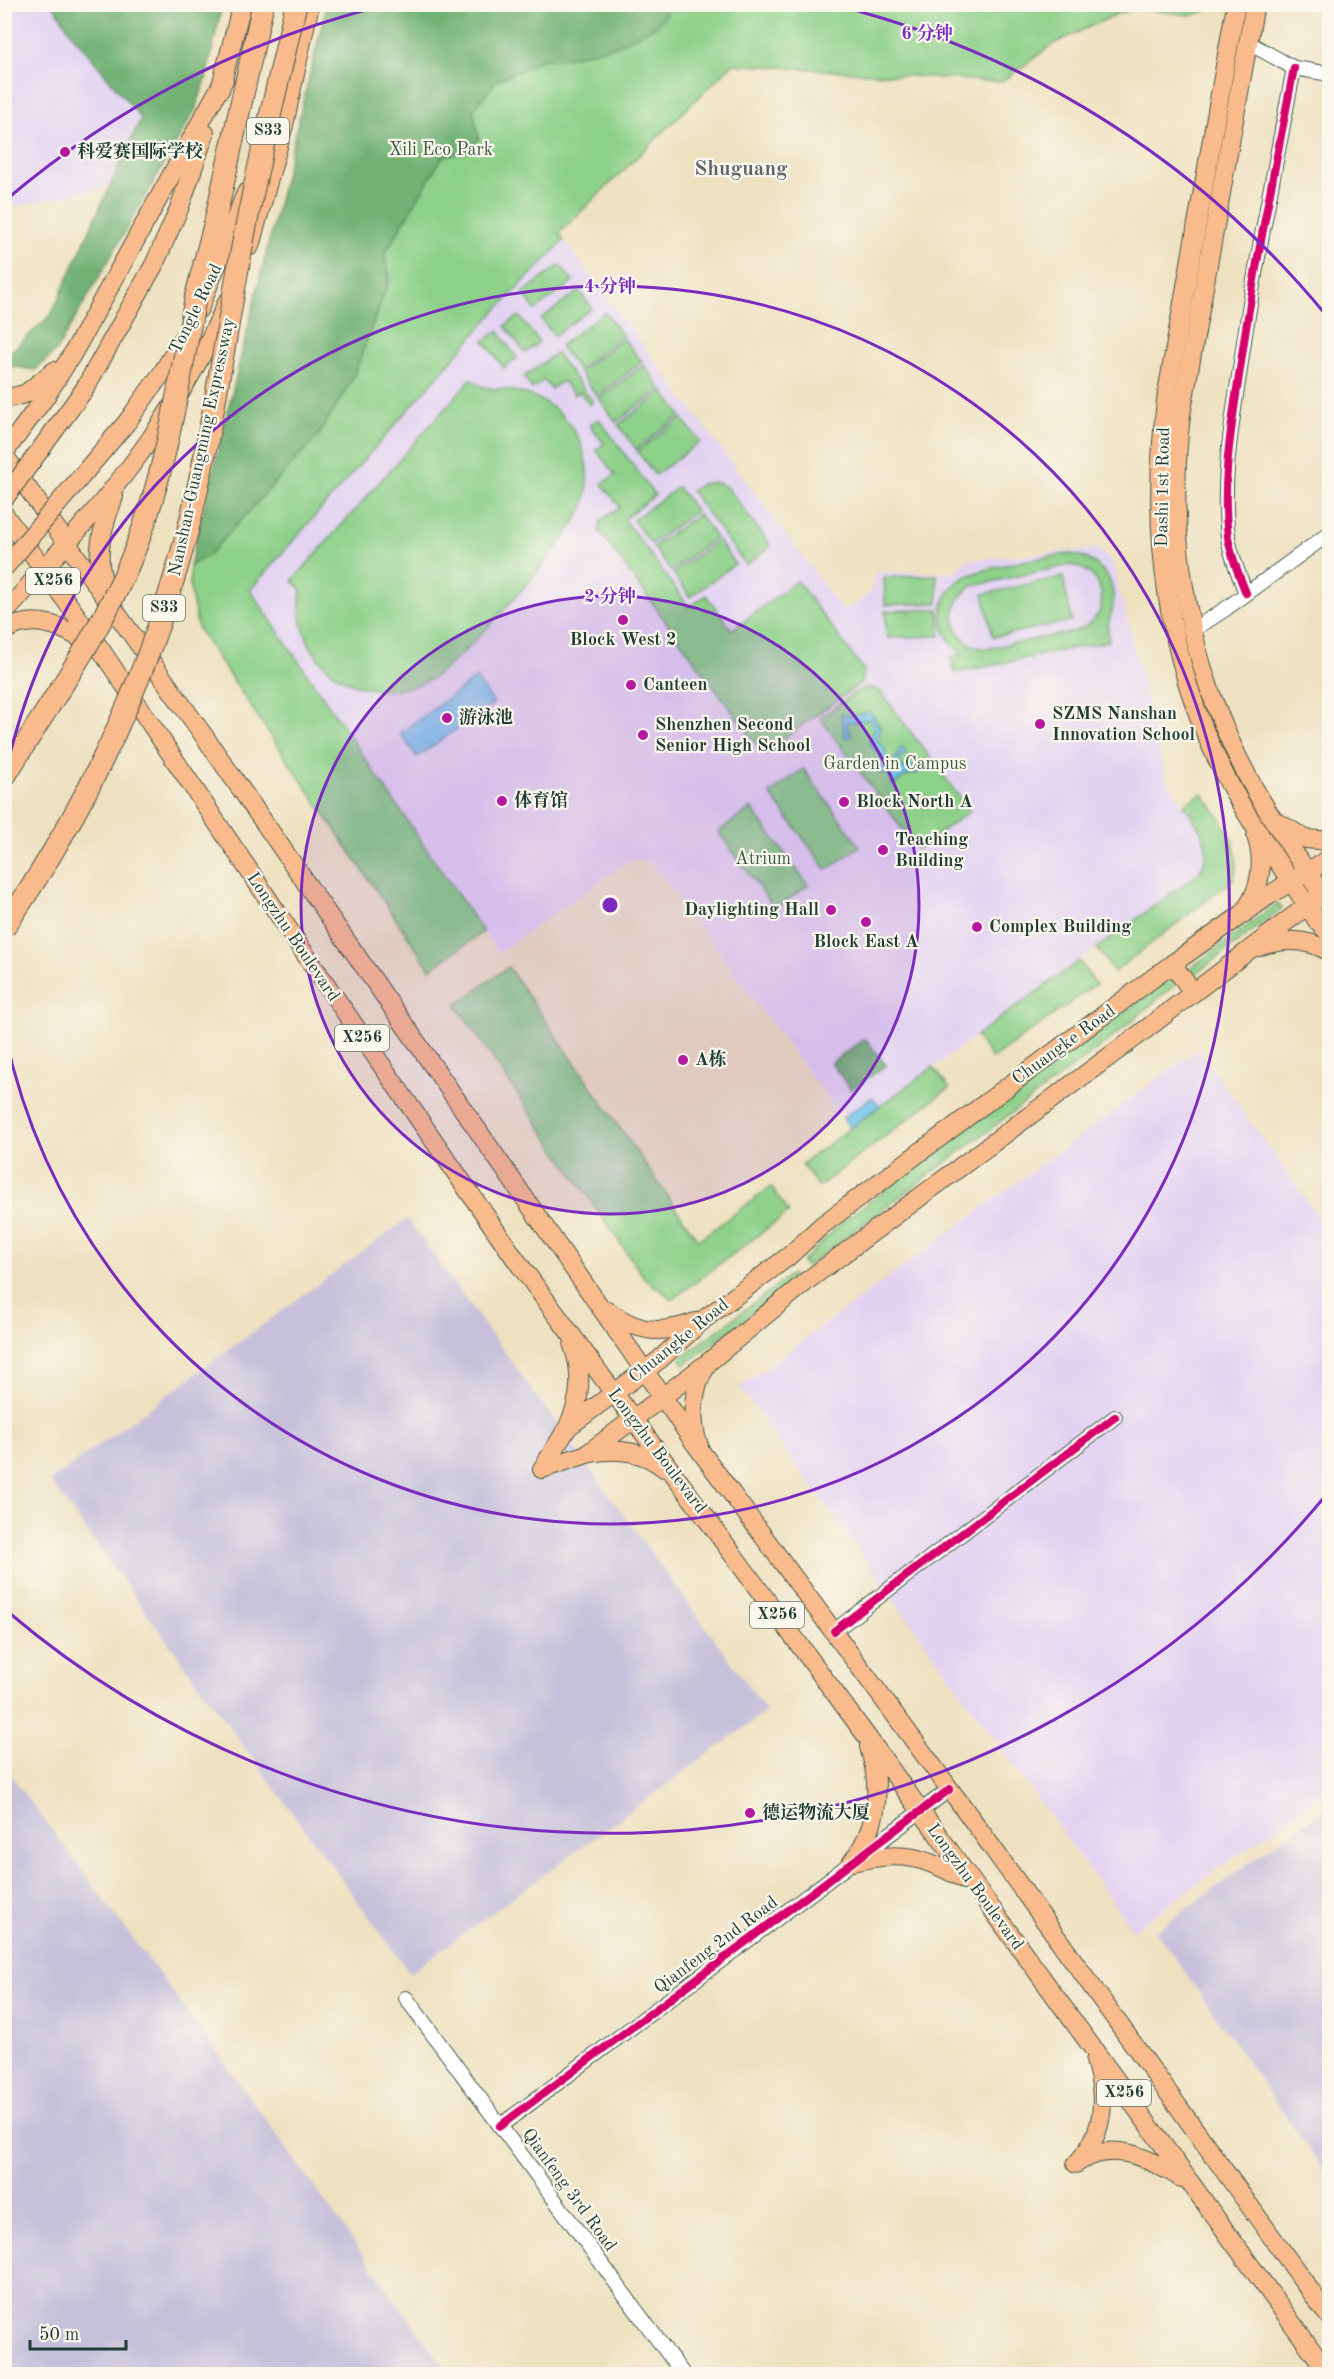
<svg xmlns="http://www.w3.org/2000/svg" width="1334" height="2379" font-family="'Old Standard TT','Noto Serif SC',serif">
	<style>
		.built { fill: #e3d3f2 }
		.industrial { fill: #c6c0da }
		.green { fill: #8dd089; stroke: #56865e; stroke-width: 1.5; fill-rule: evenodd }
		.forest { fill: #72b275; stroke: #487854; stroke-width: 1.5 }
		.water { fill: #6fc1eb; stroke: #477f90; stroke-width: 1.5 }
		.lines { fill: none; stroke-linecap: round; stroke-linejoin: round }
		.minor-casing { stroke: #3e5649; stroke-width: 16 }
		.major-casing { stroke: #3e5649; stroke-width: 20 }
		.highway-casing { stroke: #3e5649; stroke-width: 23 }
		.minor { stroke: #fff; stroke-width: 14 }
		.major { stroke: #fabb8c; stroke-width: 18 }
		.highway { stroke: #fabb8c; stroke-width: 21 }
		.major-bridge-casing { stroke: #3e5649; stroke-width: 20; stroke-linecap: butt }
		.highway-bridge-casing { stroke: #3e5649; stroke-width: 23; stroke-linecap: butt }
		.major-bridge { stroke: #fabb8c; stroke-width: 18 }
		.highway-bridge { stroke: #fabb8c; stroke-width: 21 }
		.cycleway-casing { stroke: #fbf7ec; stroke-width: 11 }
		.cycleway { stroke: #d6006c; stroke-width: 8 }
		.ring { fill: none; stroke: #7b2cbf; stroke-width: 3 }
		.poi-dot { fill: #b5179e; stroke: #fbf7ec; stroke-width: 2 }
		.labels { text-anchor: middle; dominant-baseline: central; stroke-width: 4.5; stroke-linejoin: round; paint-order: stroke }
		.shield { fill: #fbf7ec; stroke: #61756b; stroke-width: 1.5 }
		.shield-label { font-size: 16px; font-weight: bold; fill: #1f3d34 }
		.park-label { font-size: 18px; fill: #355a45; stroke: #fbf7ec }
		.poi-label { font-size: 18px; font-weight: bold; fill: #1f3d34; stroke: #fbf7ec; text-anchor: start }
		.street-label { font-size: 18px; fill: #1f3d34; stroke: #fbf7ec }
		.quarter-label { font-size: 21px; font-weight: bold; fill: #5d666d; stroke: #fbf7ec }
		.centre { fill: #7b2cbf; stroke: #fbf7ec; stroke-width: 3 }
		.ring-label { font-size: 18px; text-anchor: middle; font-weight: bold; fill: #7b2cbf; stroke: #fbf7ec; stroke-width: 4.5; stroke-linejoin: round; paint-order: stroke }
	</style>
	<rect width="100%" height="100%" fill="#fbf7ec"/>
	<filter id="ink" filterUnits="userSpaceOnUse"><feTurbulence type="fractalNoise" baseFrequency=".0167" numOctaves="2"/><feDisplacementMap in="SourceGraphic" scale="12" xChannelSelector="R" yChannelSelector="G"/><feConvolveMatrix kernelMatrix="1 2 1 2 8 2 1 2 1" color-interpolation-filters="sRGB"/></filter>
	<filter id="wash" filterUnits="userSpaceOnUse"><feTurbulence type="fractalNoise" baseFrequency=".008" numOctaves="4" result="noise"/><feDisplacementMap in="SourceGraphic" scale="24" xChannelSelector="R" yChannelSelector="G"/><feGaussianBlur stdDeviation="1.35" result="paint"/><feColorMatrix in="noise" values="0 0 0 0 0 0 0 0 0 0 0 0 0 0 0 0 0 1.4 0 .05"/><feComposite in="paint" operator="in"/></filter>
	<g filter="url(#wash)">
		<rect width="100%" height="100%" fill="#eee1c0"/>
		<g class="built">
			<polygon points="4,5 53,5 72,34 141,118 110,186 5,209"/>
			<polygon points="564,240 844,612 870,593 876,572 956,573 965,560 1098,549 1113,564 1166,779 1203,833 1206,843 1205,863 1199,873 850,1128 651,862 631,859 498,953 250,590 488,319"/>
			<polygon points="1198,1049 1329,1232 1329,1789 1133,1930 740,1387"/>
		</g>
		<g class="industrial">
			<polygon points="407,1219 767,1711 410,1973 50,1481"/>
			<polygon points="4,1766 209,2041 449,2374 5,2374"/>
			<polygon points="1329,1805 1329,2178 1156,1931"/>
		</g>
		<g class="green">
			<polygon points="327,5 1214,5 1205,11 1192,15 1135,9 1117,14 1055,43 1001,82 733,64 559,233 564,240 488,319 250,590 483,932 430,969 198,629 190,588 190,566"/>
			<polygon points="560,265 573,282 535,310 523,293"/>
			<polygon points="579,291 592,308 554,336 541,319"/>
			<polygon points="605,312 623,336 578,370 560,346"/>
			<polygon points="519,316 539,342 525,353 505,326"/>
			<polygon points="498,331 517,358 504,368 484,341"/>
			<polygon points="624,339 642,362 597,396 579,372"/>
			<polygon points="556,353 593,402 589,405 580,392 574,395 563,381 551,389 544,380 532,389 524,377"/>
			<polygon points="644,365 661,389 616,422 599,398"/>
			<path d="M471,379c17,13 18,8 38,11 26,4 49,17 64,39 14,21 18,51 11,75 -9,31 -125,162 -155,176 -68,32 -138,-16 -128,-91l-9,-8z"/>
			<polygon points="663,391 681,415 636,449 618,425"/>
			<polygon points="682,418 700,442 655,475 637,451"/>
			<polygon points="599,419 655,495 624,519 689,607 706,595 732,630 797,581 864,670 861,683 763,753 599,531 601,521 620,507 602,484 615,475 596,450 604,444 590,425"/>
			<polygon points="715,482 727,487 771,546 746,565 691,491 701,484"/>
			<polygon points="678,487 696,511 651,544 633,520"/>
			<polygon points="698,514 716,537 671,571 653,547"/>
			<polygon points="718,540 735,564 690,597 673,573"/>
			<path d="M1071,554c25,4 46,23 42,51 -2,17 -8,17 -4,36l-154,32 -4,-16 12,-3c-13,-10 -22,-22 -21,-39 0,-13 6,-25 15,-33 16,-14 91,-26 114,-28zM1070,565c24,4 36,23 30,46l-10,13 -14,7 -91,18c-34,-5 -42,-44 -13,-63z"/>
			<polygon points="937,575 938,603 885,605 884,577"/>
			<polygon points="1063,577 1072,621 993,637 983,594"/>
			<polygon points="939,609 940,636 887,638 885,611"/>
			<polygon points="865,688 873,688 882,693 970,811 917,849 820,718 856,692"/>
			<polygon points="803,769 860,846 827,870 770,794"/>
			<path d="M1202,793c18,25 44,54 31,87l-119,92 -17,-24 102,-75c17,-26 0,-47 -15,-68z"/>
			<polygon points="751,808 808,885 775,909 718,832"/>
			<polygon points="1278,903 1282,908 1189,979 1184,973"/>
			<polygon points="1079,961 1096,984 992,1059 976,1036"/>
			<polygon points="508,967 698,1240 771,1187 789,1212 673,1299 645,1279 456,1005"/>
			<polygon points="1173,976 1178,982 1109,1040 806,1267 802,1262 841,1223"/>
			<polygon points="933,1067 949,1088 818,1187 802,1164"/>
			<polygon points="792,1274 796,1279 684,1365 680,1359"/>
		</g>
		<g class="forest">
			<polygon points="327,4 660,4 667,13 656,26 616,46 566,58 541,60 496,81 473,110 479,139 463,153 443,156 385,254 390,278 353,378 318,436 210,554 190,566"/>
			<polygon points="53,5 222,5 206,79 195,110 57,350 35,370 5,365 5,357 51,315 141,118 72,34"/>
			<polygon points="865,1038 886,1065 851,1090 831,1063"/>
		</g>
		<g class="water">
			<polygon points="476,678 494,703 417,757 400,733"/>
			<polygon points="870,712 881,729 877,740 885,748 887,762 896,759 900,749 904,748 906,753 899,758 899,763 903,768 918,765 920,769 917,773 907,775 893,785 888,774 878,773 883,759 869,742 874,730 870,719 847,723 851,736 849,738 845,737 841,714 848,716"/>
			<polygon points="872,1097 880,1106 850,1128 843,1118"/>
		</g>
	</g>
	<g filter="url(#ink)">
		<g class="lines">
			<defs>
				<g id="minor">
					<polyline points="1249,43 1294,68 1330,74"/>
					<path d="M1246,593c-7,-18 -15,-36 -18,-56 -7,-55 4,-114 12,-168 14,-101 35,-201 54,-301"/>
					<polyline points="1193,630 1224,610 1330,533"/>
					<polyline points="834,1631 1115,1417"/>
					<polyline points="406,1998 683,2374"/>
					<polyline points="500,2126 950,1789"/>
				</g>
				<g id="major">
					<path d="M1236,4l-69,389c-18,135 -2,271 63,392 26,48 59,92 88,137l12,12"/>
					<path d="M1255,4l-74,411c-16,129 9,259 73,373 23,41 51,79 76,119"/>
					<polyline points="220,90 242,4"/>
					<polyline points="250,246 284,125 310,4"/>
					<polyline points="199,309 246,193"/>
					<polyline points="84,390 154,265 179,209 205,133"/>
					<polyline points="4,399 25,394 54,371"/>
					<polyline points="127,422 162,373 186,334"/>
					<polyline points="4,453 46,396 73,353 224,80"/>
					<polyline points="4,455 202,733 696,1445 971,1818 1330,2318"/>
					<polyline points="4,514 101,650 303,951 514,1257 865,1734 1329,2374"/>
					<path d="M106,589c-13,-31 -4,-62 8,-92"/>
					<path d="M4,613c16,-15 28,-32 43,-48 75,-81 136,-161 180,-263"/>
					<path d="M4,631c33,-20 62,-2 90,15"/>
					<polyline points="1279,823 1306,839 1330,841"/>
					<path d="M1246,909c15,-21 19,-49 10,-73"/>
					<path d="M1258,947c25,-9 49,-9 72,5"/>
					<polyline points="1172,964 1193,992"/>
					<path d="M607,1310c32,23 52,25 89,12"/>
					<path d="M568,1426c13,-25 15,-54 5,-80"/>
					<path d="M699,1445c-10,-24 -6,-59 8,-80"/>
					<path d="M591,1453c26,-5 52,-2 73,15"/>
					<polyline points="542,1469 568,1427 659,1360 703,1320 789,1256 821,1226 1172,964 1271,894 1330,858"/>
					<polyline points="542,1469 587,1454 710,1361 808,1280 1141,1033 1330,888"/>
					<path d="M852,1862c27,-35 30,-74 17,-115"/>
					<path d="M852,1862c49,-12 72,-6 115,19"/>
					<path d="M1080,2161c37,-22 69,-1 102,17"/>
					<path d="M1076,2164c29,-29 31,-66 19,-103"/>
				</g>
				<polyline id="highway" points="196,295 215,221 263,4"/>
			</defs>
			<use href="#minor" class="minor-casing"/>
			<use href="#major" class="major-casing"/>
			<use href="#highway" class="highway-casing"/>
			<use href="#minor" class="minor"/>
			<use href="#major" class="major"/>
			<use href="#highway" class="highway"/>
			<defs>
				<g id="major-bridge">
					<polyline points="4,499 84,390"/>
					<polyline points="4,568 127,422"/>
				</g>
				<g id="highway-bridge">
					<path d="M4,778c45,-75 98,-145 130,-226 33,-82 45,-171 62,-257"/>
					<path d="M4,928c84,-122 145,-252 183,-395 23,-90 36,-183 53,-275 15,-85 37,-169 56,-254"/>
				</g>
			</defs>
			<use href="#major-bridge" class="major-bridge-casing"/>
			<use href="#highway-bridge" class="highway-bridge-casing"/>
			<use href="#major-bridge" class="major-bridge"/>
			<use href="#highway-bridge" class="highway-bridge"/>
			<defs>
				<g id="cycleway">
					<path d="M1246,593c-7,-18 -15,-36 -18,-56 -7,-55 4,-114 12,-168 14,-101 35,-201 54,-301"/>
					<polyline points="834,1631 1115,1417"/>
					<polyline points="500,2126 950,1789"/>
				</g>
			</defs>
			<use href="#cycleway" class="cycleway-casing"/>
			<use href="#cycleway" class="cycleway"/>
		</g>
	</g>
	<circle cx="610" cy="905" r="309" fill="#7b2cbf" fill-opacity=".12"/>
	<g class="ring">
		<circle cx="610" cy="905" r="309"/>
		<path d="M5 776A619 619 0 1 1 5 1034"/>
		<path d="M1326 1495A928 928 0 0 1 7 1611M7 199A928 928 0 0 1 385 5M835 5A928 928 0 0 1 1326 315"/>
	</g>
	<g class="poi-dot">
		<circle cx="65" cy="152" r="6"/>
		<circle cx="623" cy="620" r="6"/>
		<circle cx="631" cy="685" r="6"/>
		<circle cx="447" cy="718" r="6"/>
		<circle cx="1040" cy="724" r="6"/>
		<circle cx="643" cy="735" r="6"/>
		<circle cx="502" cy="801" r="6"/>
		<circle cx="844" cy="802" r="6"/>
		<circle cx="883" cy="850" r="6"/>
		<circle cx="831" cy="910" r="6"/>
		<circle cx="866" cy="922" r="6"/>
		<circle cx="977" cy="927" r="6"/>
		<circle cx="683" cy="1060" r="6"/>
		<circle cx="750" cy="1813" r="6"/>
	</g>
	<g class="labels">
		<g class="shield">
			<rect x="247" y="118" width="42" height="26" rx="4.5"/>
			<rect x="26" y="568" width="54" height="26" rx="4.5"/>
			<rect x="143" y="595" width="42" height="26" rx="4.5"/>
			<rect x="335" y="1025" width="54" height="26" rx="4.5"/>
			<rect x="750" y="1602" width="54" height="26" rx="4.5"/>
			<rect x="1097" y="2080" width="54" height="26" rx="4.5"/>
		</g>
		<g class="shield-label">
			<text x="268" y="131">S33</text>
			<text x="53" y="581">X256</text>
			<text x="164" y="608">S33</text>
			<text x="362" y="1038">X256</text>
			<text x="777" y="1615">X256</text>
			<text x="1124" y="2093">X256</text>
		</g>
		<g class="park-label">
			<text x="441" y="150">Xili Eco Park</text>
			<text x="895" y="764">Garden in Campus</text>
			<text x="763" y="859">Atrium</text>
		</g>
		<g class="poi-label">
			<text x="77" y="152">科爱赛国际学校</text>
			<text x="623" y="640" text-anchor="middle">Block West 2</text>
			<text x="643" y="685">Canteen</text>
			<text x="1052" y="714">SZMS Nanshan<tspan x="1052" dy="21">Innovation School</tspan></text>
			<text x="459" y="718">游泳池</text>
			<text x="655" y="725">Shenzhen Second<tspan x="655" dy="21">Senior High School</tspan></text>
			<text x="514" y="801">体育馆</text>
			<text x="856" y="802">Block North A</text>
			<text x="895" y="840">Teaching<tspan x="895" dy="21">Building</tspan></text>
			<text x="819" y="910" text-anchor="end">Daylighting Hall</text>
			<text x="989" y="927">Complex Building</text>
			<text x="866" y="942" text-anchor="middle">Block East A</text>
			<text x="695" y="1060">A栋</text>
			<text x="762" y="1813">德运物流大厦</text>
		</g>
		<g class="street-label">
			<text transform="translate(196 309) rotate(-64)">Tongle Road</text>
			<text transform="translate(202 447) rotate(-78)">Nanshan-Guangming Expressway</text>
			<text transform="translate(1163 487) rotate(-89)">Dashi 1st Road</text>
			<text transform="translate(293 937) rotate(56)">Longzhu Boulevard</text>
			<text transform="translate(1064 1045) rotate(-36)">Chuangke Road</text>
			<text transform="translate(679 1341) rotate(-39)">Chuangke Road</text>
			<text transform="translate(657 1451) rotate(53)">Longzhu Boulevard</text>
			<text transform="translate(975 1887) rotate(54)">Longzhu Boulevard</text>
			<text transform="translate(716 1945) rotate(-37)">Qianfeng 2nd Road</text>
			<text transform="translate(569 2190) rotate(54)">Qianfeng 3rd Road</text>
		</g>
		<g class="quarter-label">
			<text x="741" y="169">Shuguang</text>
		</g>
	</g>
	<circle cx="610" cy="905" r="9" class="centre"/>
	<g class="ring-label">
		<text x="927" y="39">6 分钟</text>
		<text x="610" y="292">4 分钟</text>
		<text x="610" y="602">2 分钟</text>
	</g>
	<rect width="1334" height="2379" fill="none" stroke="#fbf7ec" stroke-width="24"/>
	<path d="M30 2340v9h96v-9" fill="none" stroke="#1f3d34" stroke-width="3"/>
	<text x="39" y="2340" font-size="18" fill="#1f3d34" stroke="#fbf7ec" stroke-width="4.5" paint-order="stroke">50 m</text>
</svg>
